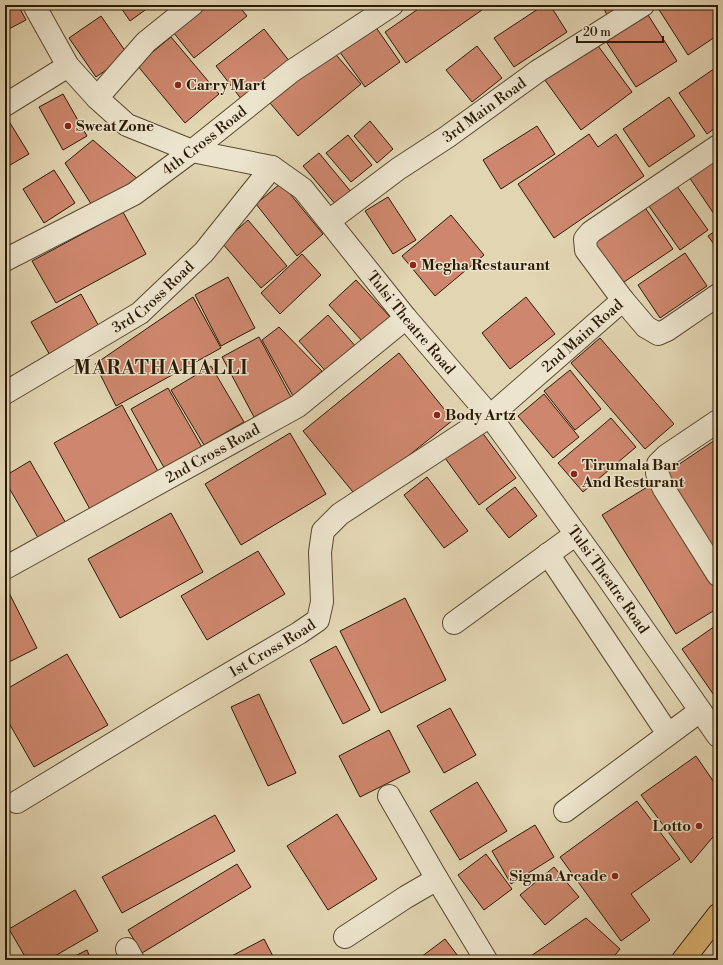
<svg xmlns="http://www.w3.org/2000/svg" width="723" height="965" font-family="'Libre Bodoni',serif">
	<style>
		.building { fill: #ce876e; stroke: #2b1a04 }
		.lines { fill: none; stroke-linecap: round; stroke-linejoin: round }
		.minor-casing { stroke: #594930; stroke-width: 24 }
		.major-casing { stroke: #2b1a04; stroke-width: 24 }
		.minor { stroke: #ece4cd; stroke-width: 22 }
		.major { stroke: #e1ba79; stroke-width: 22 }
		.poi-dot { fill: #8f2418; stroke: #ece4cd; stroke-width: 1.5 }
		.labels { text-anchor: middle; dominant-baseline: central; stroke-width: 3; stroke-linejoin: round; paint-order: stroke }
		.poi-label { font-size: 15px; font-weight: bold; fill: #2b1a04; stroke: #ece4cd; text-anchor: start }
		.street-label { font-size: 15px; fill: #2b1a04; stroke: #ece4cd }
		.district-label { font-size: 19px; font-weight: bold; letter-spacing: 1px; fill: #2b1a04; stroke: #ece4cd }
	</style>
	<rect width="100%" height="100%" fill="#e2d5b2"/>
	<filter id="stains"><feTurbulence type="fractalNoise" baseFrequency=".005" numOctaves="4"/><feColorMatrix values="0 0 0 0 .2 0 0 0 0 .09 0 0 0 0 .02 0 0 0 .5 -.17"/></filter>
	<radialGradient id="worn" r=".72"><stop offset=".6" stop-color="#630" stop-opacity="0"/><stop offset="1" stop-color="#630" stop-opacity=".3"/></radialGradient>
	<g class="building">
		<polygon points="5,5 18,5 26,20 5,31"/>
		<polygon points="119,5 152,5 130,21"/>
		<polygon points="197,5 238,5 247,16 194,58 169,27"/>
		<polygon points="424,5 478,5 482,10 406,63 385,32"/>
		<polygon points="511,5 522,5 514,10"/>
		<polygon points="544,5 550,5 567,32 514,67 494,38"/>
		<polygon points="602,5 624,5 607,15"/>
		<polygon points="656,5 718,5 718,35 688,55"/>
		<polygon points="645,10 677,61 636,87 603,37"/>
		<polygon points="101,16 128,55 96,77 69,38"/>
		<polygon points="373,23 400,62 365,87 337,48"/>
		<polygon points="264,29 290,62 242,100 216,66"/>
		<polygon points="171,37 219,94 185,123 137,65"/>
		<polygon points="593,39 632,92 581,130 542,76"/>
		<polygon points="477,46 502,78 472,102 446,70"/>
		<polygon points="332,50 361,84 298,136 270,103"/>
		<polygon points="718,66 718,126 707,134 679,93"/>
		<polygon points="63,94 87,136 63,150 39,107"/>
		<polygon points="669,97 695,136 649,167 623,129"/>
		<polygon points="7,118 29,154 5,168 5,120"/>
		<polygon points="370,121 393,149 377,163 354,136"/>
		<polygon points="537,126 555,154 501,189 483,160"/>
		<polygon points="589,134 598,147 616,134 644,176 554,238 518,184"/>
		<polygon points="348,135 372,165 351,182 326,153"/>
		<polygon points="93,140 140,181 95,210 65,163"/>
		<polygon points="319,153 352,193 337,206 303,166"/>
		<polygon points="718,153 718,212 714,214 687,174"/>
		<polygon points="54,170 75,203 44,223 23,189"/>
		<polygon points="674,182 708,230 680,250 646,202"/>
		<polygon points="281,183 323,234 297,256 256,204"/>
		<polygon points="388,197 416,240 393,254 365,211"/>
		<polygon points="642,203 673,249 621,284 591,239"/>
		<polygon points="123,212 146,254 56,303 32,261"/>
		<polygon points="451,215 484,255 435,296 402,256"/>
		<polygon points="248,220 287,266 261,288 222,243"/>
		<polygon points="718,229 718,250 708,236"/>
		<polygon points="685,253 707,286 660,318 638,285"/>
		<polygon points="302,254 321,275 280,314 261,293"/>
		<polygon points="228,277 255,328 221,346 195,295"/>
		<polygon points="356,280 391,318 364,343 329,305"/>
		<polygon points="81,294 101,330 51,357 31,322"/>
		<polygon points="193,297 221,348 116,406 95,364"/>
		<polygon points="526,297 555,334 510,369 482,333"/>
		<polygon points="328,315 358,349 329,375 299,341"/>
		<polygon points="279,327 322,371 293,396 262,340"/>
		<polygon points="259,337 291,397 254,417 222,357"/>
		<polygon points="600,338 674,424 645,449 571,363"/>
		<polygon points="399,353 453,420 357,497 303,431"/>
		<polygon points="211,366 244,422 204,445 171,390"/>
		<polygon points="570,370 601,409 575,430 544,391"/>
		<polygon points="168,388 203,449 166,471 131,409"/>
		<polygon points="544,394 579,437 553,458 518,416"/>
		<polygon points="122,405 160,475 92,513 54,443"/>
		<polygon points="611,418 636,447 583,492 558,463"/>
		<polygon points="481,431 516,478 479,505 445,458"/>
		<polygon points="290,433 326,494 241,545 205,484"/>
		<polygon points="718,438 718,554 663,475"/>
		<polygon points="30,461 67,525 40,541 5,481 5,476"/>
		<polygon points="427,477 468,531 444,548 404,495"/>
		<polygon points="652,484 718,591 718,608 676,634 602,515"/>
		<polygon points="515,487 537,516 509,538 486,509"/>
		<polygon points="171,513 203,572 120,618 88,559"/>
		<polygon points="258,551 285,594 207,640 181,596"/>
		<polygon points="5,585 37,648 5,664"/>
		<polygon points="405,598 446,680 381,713 340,631"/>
		<polygon points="718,624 718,701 682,649"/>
		<polygon points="336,646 370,710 343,724 310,660"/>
		<polygon points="67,654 108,725 34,767 5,716 5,690"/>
		<polygon points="259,694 296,773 268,786 231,707"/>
		<polygon points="450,708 476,755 444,773 417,726"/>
		<polygon points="389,730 410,772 360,797 339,756"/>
		<polygon points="696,756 718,788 718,831 691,863 641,795"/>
		<polygon points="477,782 507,831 460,860 430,811"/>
		<polygon points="637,801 680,859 631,894 650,920 621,941 560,857"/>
		<polygon points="337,814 377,879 328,910 287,846"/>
		<polygon points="215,815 235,851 122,913 102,877"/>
		<polygon points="535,825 554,857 511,884 492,851"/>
		<polygon points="486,854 512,889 484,910 458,875"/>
		<polygon points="237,864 251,887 142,953 128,930"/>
		<polygon points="554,867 579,897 545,925 520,895"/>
		<polygon points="75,890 98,931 48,960 27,960 9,929"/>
		<polygon points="586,918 620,949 611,960 525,960"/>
		<polygon points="264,939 275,960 224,960"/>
		<polygon points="445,939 461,960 417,960"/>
		<polygon points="87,950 91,960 67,960"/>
	</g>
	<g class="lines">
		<defs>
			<g id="minor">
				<path id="s1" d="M34,5l34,61 29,32 30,27 65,26 80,16 31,22 103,129 84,98 115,158 113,162"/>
				<polyline points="97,98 146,42 192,5"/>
				<polyline points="5,105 68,66"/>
				<path id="s2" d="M329,221l69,-52 49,-32 91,-66 105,-66"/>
				<path id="s3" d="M5,260l129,-66 58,-43 100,-80 100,-66"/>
				<polyline points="623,300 646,327 658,334 667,330 718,295"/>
				<path id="s4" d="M5,393l135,-80 64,-61 68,-85"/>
				<polyline points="718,421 666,456 658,464 657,473 664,489 718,575"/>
				<polyline points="548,554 668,734"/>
				<path id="s5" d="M5,568l293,-162 108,-88"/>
				<polyline points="454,623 576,534"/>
				<polyline points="389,796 437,879"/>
				<path id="s6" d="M17,802l161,-98 121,-71 19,-13 4,-18 -2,-50 3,-21 17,-17 150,-98 133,-116 -37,-50 -1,-11 6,-7 127,-86"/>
				<polyline points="565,811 700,711"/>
				<polyline points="345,937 406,897 437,879 486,960"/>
				<polyline points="127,949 133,960"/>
			</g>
			<polyline id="major" points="683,960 718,915"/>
		</defs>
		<use href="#minor" class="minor-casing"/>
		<use href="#major" class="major-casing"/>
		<use href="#minor" class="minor"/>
		<use href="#major" class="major"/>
	</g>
	<g class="poi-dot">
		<circle cx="178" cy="85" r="4"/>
		<circle cx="68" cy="126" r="4"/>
		<circle cx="413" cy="265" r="4"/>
		<circle cx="437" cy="415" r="4"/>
		<circle cx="574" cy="474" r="4"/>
		<circle cx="699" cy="826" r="4"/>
		<circle cx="615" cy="876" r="4"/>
	</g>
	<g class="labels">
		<g class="poi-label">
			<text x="186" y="85">Carry Mart</text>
			<text x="76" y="126">Sweat Zone</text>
			<text x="421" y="265">Megha Restaurant</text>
			<text x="445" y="415">Body Artz</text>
			<text x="582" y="465">Tirumala Bar<tspan x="582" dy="17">And Resturant</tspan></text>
			<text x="691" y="826" text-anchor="end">Lotto</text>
			<text x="607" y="876" text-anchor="end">Sigma Arcade</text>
		</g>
		<g class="street-label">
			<text stroke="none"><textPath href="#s2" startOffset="191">3rd Main Road</textPath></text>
			<text stroke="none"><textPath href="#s3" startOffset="233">4th Cross Road</textPath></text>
			<text stroke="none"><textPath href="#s4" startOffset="177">3rd Cross Road</textPath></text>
			<text stroke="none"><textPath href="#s1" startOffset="515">Tulsi Theatre Road</textPath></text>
			<text stroke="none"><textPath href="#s6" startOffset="767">2nd Main Road</textPath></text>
			<text stroke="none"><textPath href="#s5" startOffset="237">2nd Cross Road</textPath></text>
			<text stroke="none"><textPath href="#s1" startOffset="839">Tulsi Theatre Road</textPath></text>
			<text stroke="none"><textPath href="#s6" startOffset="298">1st Cross Road</textPath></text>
		</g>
		<g class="district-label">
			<text x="161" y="368">MARATHAHALLI</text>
		</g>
	</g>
	<rect width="723" height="965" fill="none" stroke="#e2d5b2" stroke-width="20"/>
	<rect x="6" y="6" width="711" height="953" fill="none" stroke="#2b1a04" stroke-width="2"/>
	<rect x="10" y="10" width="703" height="945" fill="none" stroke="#2b1a04"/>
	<path d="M577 36v6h86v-6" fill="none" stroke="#2b1a04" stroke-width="2"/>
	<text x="583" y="36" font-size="12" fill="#2b1a04" stroke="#ece4cd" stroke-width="3" paint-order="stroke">20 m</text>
	<rect width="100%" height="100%" filter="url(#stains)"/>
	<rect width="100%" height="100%" fill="url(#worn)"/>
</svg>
